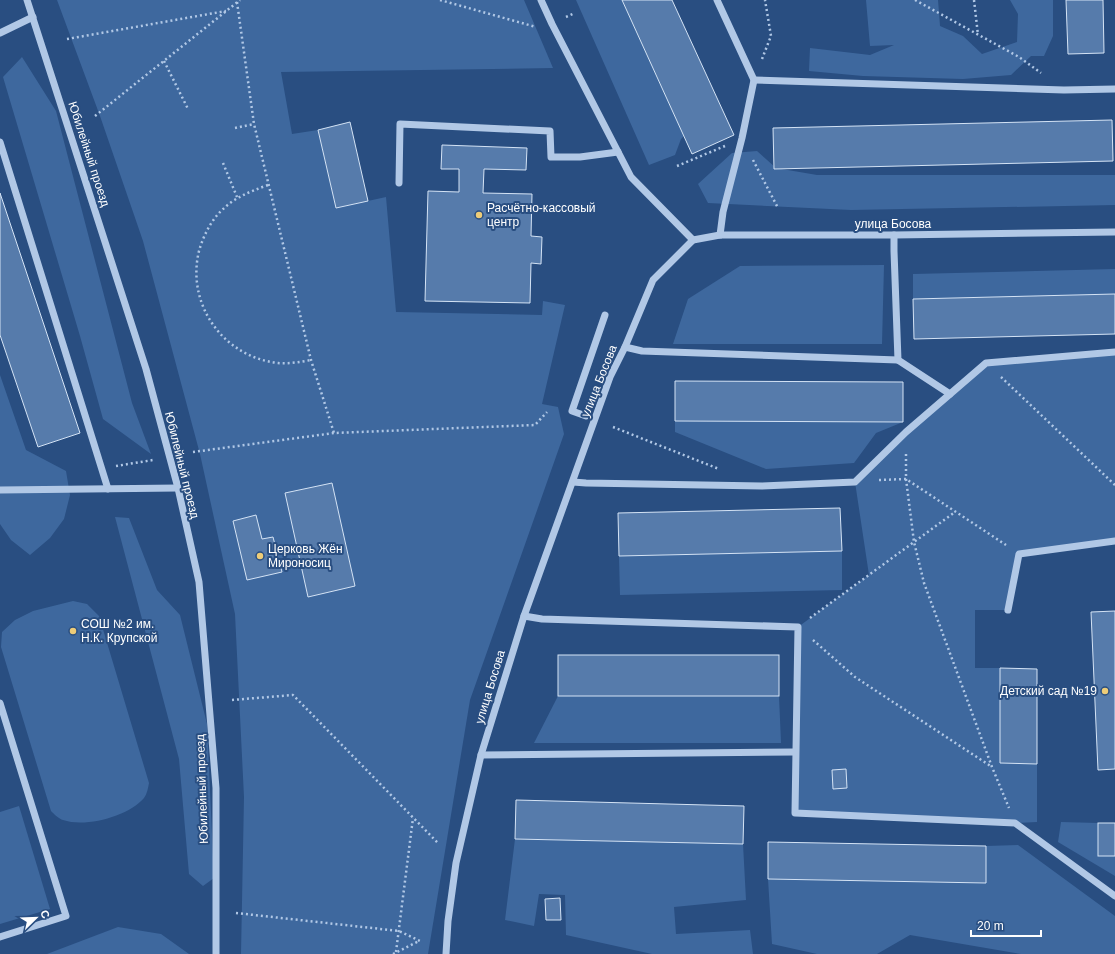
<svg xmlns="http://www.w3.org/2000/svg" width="1115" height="954" font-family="Helvetica,sans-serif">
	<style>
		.green { fill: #3e689e }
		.building { fill: #567bab; stroke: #d4e3f5 }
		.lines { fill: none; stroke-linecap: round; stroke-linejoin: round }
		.path { stroke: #b1c8e6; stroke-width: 2.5; stroke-dasharray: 2 3; stroke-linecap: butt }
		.minor { stroke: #b1c8e6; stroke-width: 7 }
		.poi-dot { fill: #edcc78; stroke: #294e81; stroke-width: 1.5 }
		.labels { text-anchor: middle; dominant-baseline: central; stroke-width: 4; stroke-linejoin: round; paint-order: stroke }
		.street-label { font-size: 12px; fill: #fff; stroke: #294e81 }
		.poi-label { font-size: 12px; fill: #fff; stroke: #294e81; text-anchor: start }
	</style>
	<rect width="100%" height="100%" fill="#294e81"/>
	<g class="green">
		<polygon points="57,0 524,0 553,68 281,72 292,134 318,130 336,208 386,197 396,312 542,315 543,301 565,305 542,404 558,407 564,434 470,700 428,954 241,954 244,797 235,614 200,454 143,241 100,116"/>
		<polygon points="576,0 622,0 684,136 681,139 675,155 649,165"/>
		<polygon points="866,0 938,0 940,26 963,36 982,54 1017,42 1018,14 1010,0 1053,0 1053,36 1044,56 1031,56 1011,75 963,79 863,76 809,71 810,48 870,55 894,45 870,46"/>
		<polygon points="22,57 56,111 132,403 151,454 103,419 80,336 3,77"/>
		<polygon points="757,151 776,168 817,175 1115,175 1115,205 851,210 708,203 698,184 732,153"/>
		<polygon points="884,265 882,344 673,344 688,299 740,266"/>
		<polygon points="1115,269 1115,294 913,299 913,274"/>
		<polygon points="1115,352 1115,541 1020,554 1008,610 975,610 975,668 1000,668 1000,763 1037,764 1037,822 1015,823 795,813 798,627 869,575 855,482 986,363"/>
		<polygon points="0,375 26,450 66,471 70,495 64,519 50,538 30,555 11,540 0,524"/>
		<polygon points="675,421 903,422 876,433 854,463 766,469 675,432"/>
		<polygon points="115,517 129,518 157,590 180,615 207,724 214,878 203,886 189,874 179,759"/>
		<polygon points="842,551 842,590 620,595 619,556"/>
		<path d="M73,601l14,3 12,12 50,167c-1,5 -2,11 -5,15 -15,18 -58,30 -81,22 -4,-1 -9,-6 -12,-9l-50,-164 1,-15 13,-12 18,-9z"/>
		<polygon points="558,696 779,696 781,743 534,743"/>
		<polygon points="19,806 50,909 0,924 0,812"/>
		<polygon points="1061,822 1098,823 1098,855 1115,856 1115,876 1058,842"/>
		<polygon points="515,839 743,844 746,900 674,907 676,934 750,930 753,954 652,954 566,935 565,895 539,894 534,926 505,920"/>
		<polygon points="1018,845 1115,916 1115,954 1021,954 910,935 877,954 817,954 772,944 768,879 985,883 986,846"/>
		<polygon points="118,927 161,934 189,954 47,954"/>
	</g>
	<g class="building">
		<polygon points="622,0 672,0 734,135 692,154"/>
		<polygon points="1066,0 1103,0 1104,53 1068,54"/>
		<polygon points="1112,120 1113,161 774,169 773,128"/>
		<polygon points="350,122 368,201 336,208 318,130"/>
		<polygon points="442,145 527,148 526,170 484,169 483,193 532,194 531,236 542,237 541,264 531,263 530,303 425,301 428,191 459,192 459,169 441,169"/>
		<polygon points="0,193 80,433 38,447 0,335"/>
		<polygon points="1115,294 1115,334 914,339 913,299"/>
		<polygon points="675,381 903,382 903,422 675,421"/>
		<polygon points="332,483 355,586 308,597 285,493"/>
		<polygon points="840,508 842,551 619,556 618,513"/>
		<polygon points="256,515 262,539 273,537 282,572 247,580 233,521"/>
		<polygon points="1115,611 1115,769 1098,770 1091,612"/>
		<rect x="558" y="655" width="221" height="41"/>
		<polygon points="1000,668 1037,669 1037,764 1000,763"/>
		<polygon points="846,769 847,788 833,789 832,770"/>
		<polygon points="516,800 744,806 743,844 515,839"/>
		<rect x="1098" y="823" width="17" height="33"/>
		<polygon points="768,842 986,846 986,883 768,879"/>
		<polygon points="560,898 561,920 546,920 545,899"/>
	</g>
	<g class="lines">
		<g class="path">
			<polyline points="440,0 536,27"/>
			<polyline points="915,0 1019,57 1041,73"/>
			<polyline points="974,0 978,35"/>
			<polyline points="237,2 254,124 311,360 334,433"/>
			<polyline points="566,17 575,13"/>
			<polyline points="67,39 226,11"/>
			<polyline points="762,59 771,36 765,0"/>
			<polyline points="164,61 188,109"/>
			<polyline points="95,116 240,0"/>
			<polyline points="235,128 254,124"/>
			<polyline points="753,160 778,208"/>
			<polyline points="223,163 237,197"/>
			<polyline points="677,166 725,146"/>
			<path d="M268,185c-19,7 -33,12 -47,26 -11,11 -18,26 -22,40 -13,53 24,106 79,112 11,1 22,-1 33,-3"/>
			<polyline points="1001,377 1115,485"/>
			<polyline points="613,427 719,469"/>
			<polyline points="193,452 334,433 535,425 547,412"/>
			<polyline points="906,454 906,479 914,542 924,583 992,767 1009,808"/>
			<polyline points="116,466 153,460"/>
			<polyline points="879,480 906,479 1006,545"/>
			<polyline points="810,618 955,512"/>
			<polyline points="813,640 855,677 992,767"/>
			<polyline points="232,700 293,695 438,843"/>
			<polyline points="236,913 399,931 420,941"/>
			<polyline points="396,952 413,818"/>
			<polyline points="393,954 419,941"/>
		</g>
		<g class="minor">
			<polyline points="27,0 146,369 178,488 199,582 216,788 216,954"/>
			<polyline points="541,0 552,24 631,177 693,240"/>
			<polyline points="717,0 754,80 742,138 723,212 720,235"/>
			<polyline points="0,33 33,17"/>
			<polyline points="754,80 1064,90 1115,89"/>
			<polyline points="0,142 108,489"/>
			<polyline points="399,183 400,124 550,131 551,157 580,157 618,152"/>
			<polyline points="894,235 894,251 898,360 950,394"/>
			<polyline points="625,347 642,351 898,360"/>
			<polyline points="586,416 572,411 605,315"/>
			<polyline points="573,482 586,483 762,486 855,482 906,432 986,363 1115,352"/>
			<polyline points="0,490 178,488"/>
			<polyline points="1008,610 1019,554 1115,541"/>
			<polyline points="524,616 542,619 798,627 795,813 1015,823 1115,896"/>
			<polyline points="0,703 66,916 0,937"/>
			<polyline points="481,755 795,752"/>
			<polyline points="446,954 448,921 456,863 481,755 524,616 610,377 625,347 653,280 693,240 720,235 894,235 1115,232"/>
		</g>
	</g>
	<g class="poi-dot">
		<circle cx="479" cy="215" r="4"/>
		<circle cx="260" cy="556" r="4"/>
		<circle cx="73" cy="631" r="4"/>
		<circle cx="1105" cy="691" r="4"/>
	</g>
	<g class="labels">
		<g class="street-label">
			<text transform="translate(89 154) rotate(72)">Юбилейный проезд</text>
			<text x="893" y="224">улица Босова</text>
			<text transform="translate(599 381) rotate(-68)">улица Босова</text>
			<text transform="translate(182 465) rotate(76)">Юбилейный проезд</text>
			<text transform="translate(490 687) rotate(-73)">улица Босова</text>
			<text transform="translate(202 789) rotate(-92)">Юбилейный проезд</text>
		</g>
		<g class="poi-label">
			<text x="487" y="208">Расчётно-кассовый<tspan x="487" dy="14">центр</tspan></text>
			<text x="268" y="549">Церковь Жён<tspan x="268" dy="14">Мироносиц</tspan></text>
			<text x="81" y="624">СОШ №2 им.<tspan x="81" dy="14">Н.К. Крупской</tspan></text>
			<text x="1097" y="691" text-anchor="end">Детский сад №19</text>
		</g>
	</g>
	<g transform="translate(36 918) rotate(67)" stroke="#294e81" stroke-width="3" paint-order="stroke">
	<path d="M0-3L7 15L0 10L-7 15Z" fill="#ffffff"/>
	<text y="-6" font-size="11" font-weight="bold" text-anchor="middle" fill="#ffffff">С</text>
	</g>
	<path d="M971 930v6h70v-6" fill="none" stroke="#ffffff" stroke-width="2"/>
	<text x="977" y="930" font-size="12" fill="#ffffff" stroke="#294e81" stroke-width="3" paint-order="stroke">20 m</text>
</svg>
